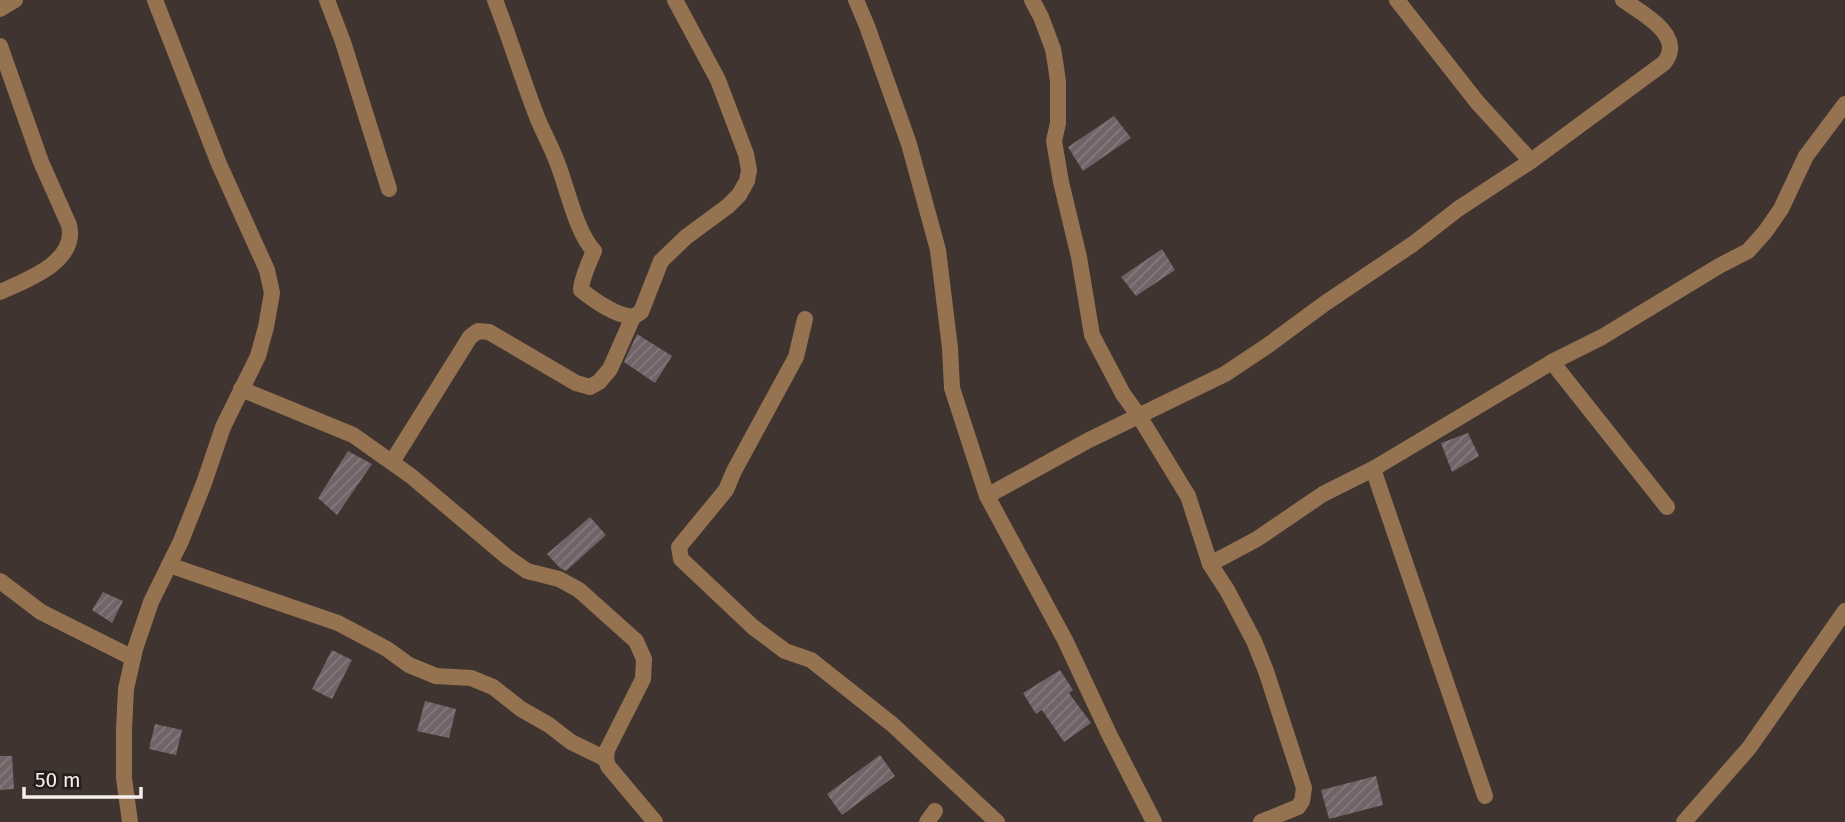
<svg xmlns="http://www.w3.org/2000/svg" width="1845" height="822" font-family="'Fira Sans',sans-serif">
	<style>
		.building { fill: url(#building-hatch) }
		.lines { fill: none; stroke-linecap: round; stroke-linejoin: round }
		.minor { stroke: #957250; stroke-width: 16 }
	</style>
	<defs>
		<pattern id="building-hatch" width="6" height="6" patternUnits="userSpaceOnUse" patternTransform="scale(1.75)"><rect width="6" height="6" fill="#716367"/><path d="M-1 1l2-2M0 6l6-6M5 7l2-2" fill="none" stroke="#867a7d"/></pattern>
	</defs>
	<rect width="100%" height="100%" fill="#403431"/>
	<g class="building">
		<polygon points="1114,116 1131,138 1083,171 1068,147"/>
		<polygon points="1162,249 1175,270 1136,296 1121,277"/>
		<polygon points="637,334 672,356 655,383 624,362"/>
		<polygon points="1468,433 1479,456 1452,472 1441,443"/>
		<polygon points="348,451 372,464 337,515 318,498"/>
		<polygon points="590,517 606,535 566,571 560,568 547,554"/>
		<polygon points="103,592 123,601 112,623 92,610"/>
		<polygon points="332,650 352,660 332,699 312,689"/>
		<polygon points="1060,670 1073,690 1069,693 1091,723 1064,742 1042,710 1036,714 1023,693"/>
		<polygon points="425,701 456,709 449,738 417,731"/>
		<polygon points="155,724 182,730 176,755 149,749"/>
		<polygon points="880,755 895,776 842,815 827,794"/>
		<polygon points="0,756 12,756 14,789 0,790"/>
		<polygon points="1376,776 1383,805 1329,819 1321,790"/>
	</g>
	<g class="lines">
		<g class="minor">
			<polyline points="327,0 343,42 389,189"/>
			<path d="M495,0c15,39 27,78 42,117 6,15 14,29 20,45 10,25 19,70 37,89 -4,9 -13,30 -13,39 14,11 33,25 52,27"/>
			<polyline points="856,0 867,26 909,144 938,250 950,348 952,388 987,496 1065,640 1109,734 1154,822"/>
			<polyline points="1032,0 1041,17 1053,49 1056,67 1058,82 1058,123 1054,141 1061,182 1079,257 1092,335 1123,394 1139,416 1188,496 1210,564 1227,590 1254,641 1266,671 1304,788 1302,801 1298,807 1261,822"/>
			<polyline points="1397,0 1477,102 1531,161"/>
			<polyline points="0,9 15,0"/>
			<path d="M0,46l41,116 28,63c9,37 -43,55 -69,67"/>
			<polyline points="805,319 796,357 734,471 726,490 679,547 681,559 753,627 785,651 811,660 893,725 997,822"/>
			<polyline points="1552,362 1667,507"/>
			<polyline points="241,389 353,435 411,476 507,557 527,571 559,579 579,590 636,641 644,659 643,679 607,750 606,759 608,766 655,822"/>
			<polyline points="392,462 470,337 478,331 489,332 576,383 590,387 599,382 610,369 633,317 641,312 661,261 686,237 728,206 739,195 747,181 749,170 746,154 718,80 675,0"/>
			<polyline points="1373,469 1485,796"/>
			<path d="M987,496l102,-56 136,-66 42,-28 57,-42 89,-60 45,-35 73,-48 133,-98c22,-27 -22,-50 -41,-63"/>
			<polyline points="1210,564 1257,539 1323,494 1373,469 1552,362 1602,337 1719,266 1748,251 1765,232 1781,209 1806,156 1845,104"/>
			<polyline points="169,565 338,623 387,649 409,665 436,676 471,678 493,687 521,709 549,725 571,742 606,759"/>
			<polyline points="0,581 41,612 133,658"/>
			<polyline points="130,822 124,778 124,729 126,689 135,649 151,602 181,541 204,483 223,427 258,356 266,327 272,293 267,270 219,164 155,0"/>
			<polyline points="927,822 935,811"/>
			<polyline points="1684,822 1749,748 1845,611"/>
		</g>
	</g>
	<path d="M24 787v10h117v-10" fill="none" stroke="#f6eeec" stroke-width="3.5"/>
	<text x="35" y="787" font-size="21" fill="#f6eeec" stroke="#231d1c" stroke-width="5" paint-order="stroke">50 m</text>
</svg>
